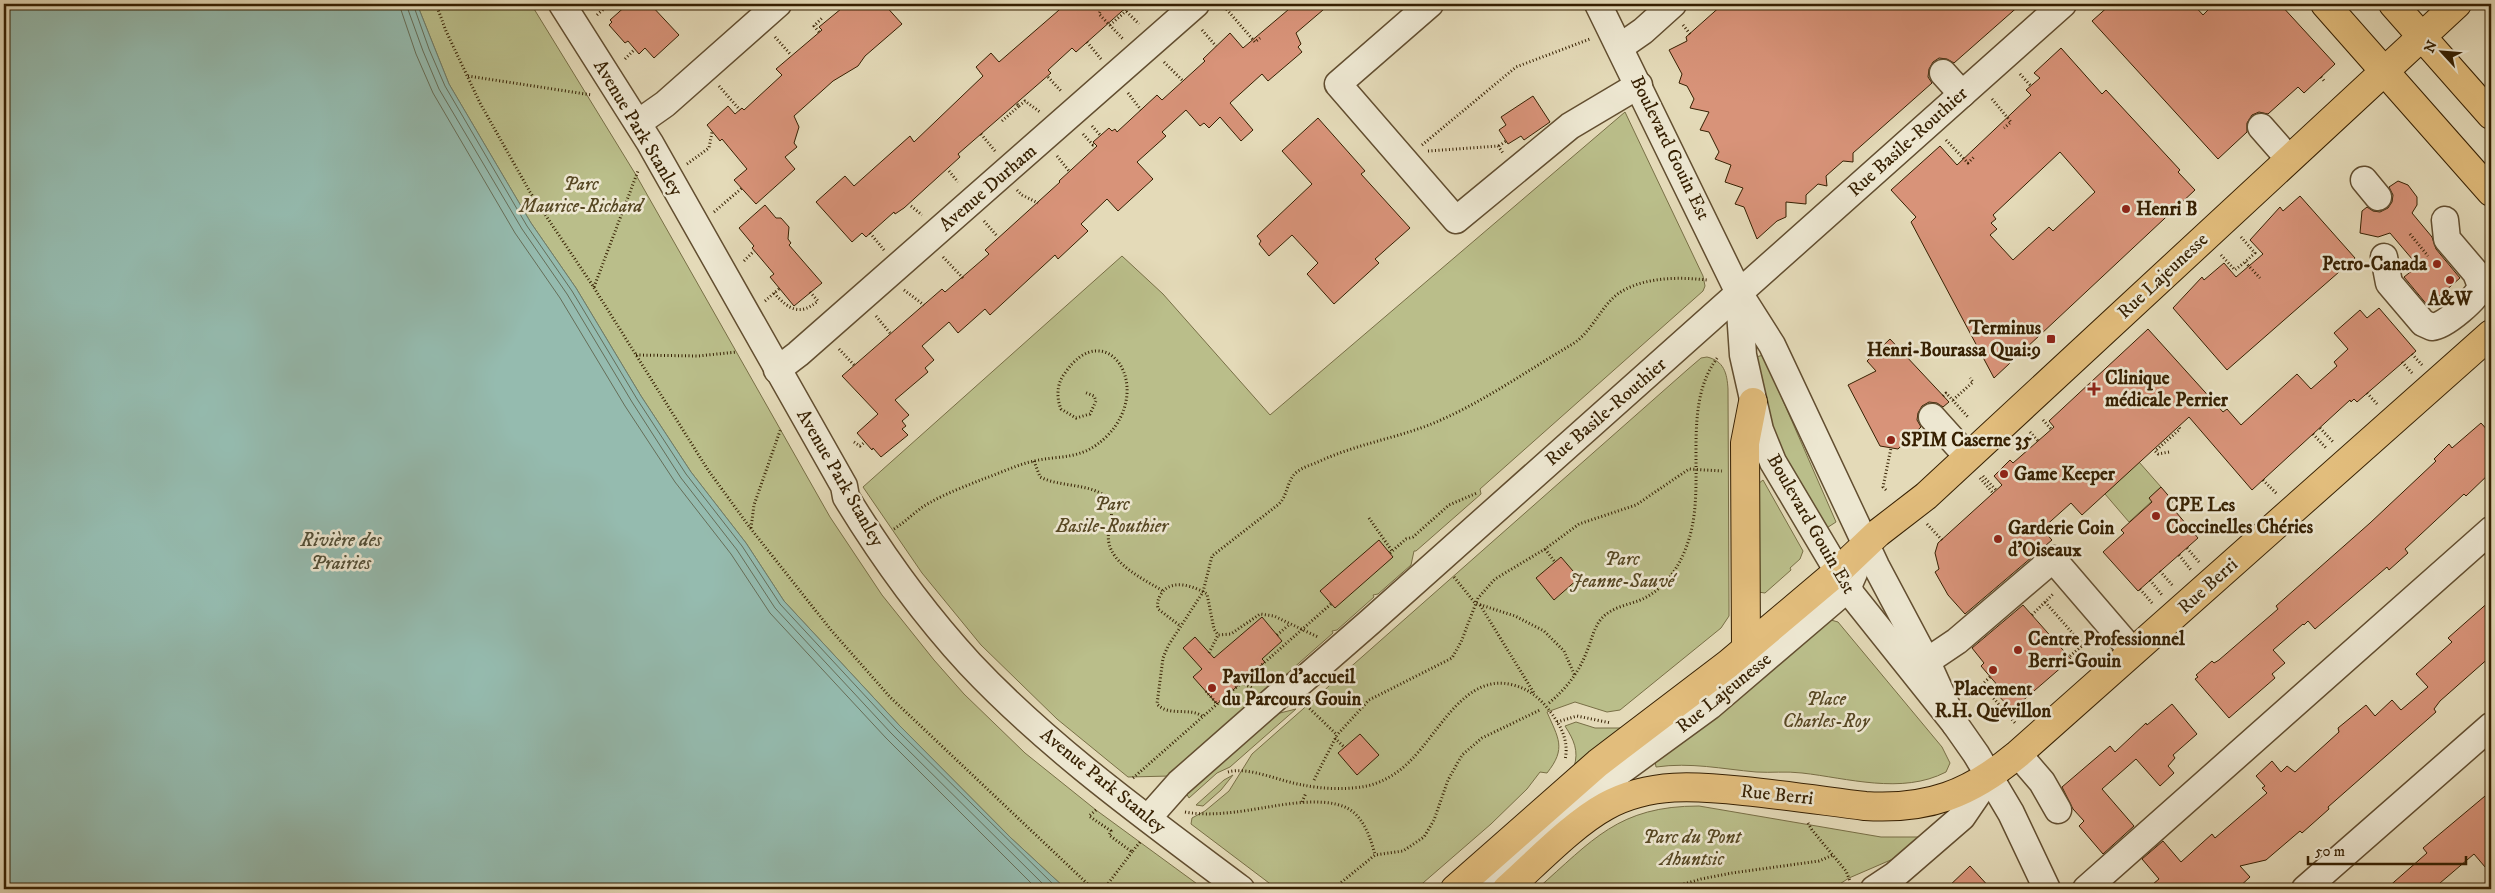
<svg xmlns="http://www.w3.org/2000/svg" width="2495" height="893" font-family="'IM FELL DW Pica',serif">
	<style>
		.green { fill: #babe8a; stroke: #786f46 }
		.water { fill: #95bbaf; stroke: #6f7d6a }
		.lines { fill: none; stroke-linecap: round; stroke-linejoin: round }
		.shore { stroke: #666e58; stroke-width: 1 }
		.building { fill: #d89379; stroke: #362002; fill-rule: evenodd }
		.minor-casing { stroke: #624e30; stroke-width: 29 }
		.major-casing { stroke: #362002; stroke-width: 30 }
		.path { stroke: #362002; stroke-width: 3; stroke-dasharray: 1 2.5; stroke-linecap: butt }
		.minor { stroke: #ede7d1; stroke-width: 26 }
		.major { stroke: #e2bd7c; stroke-width: 28 }
		.poi-dot { fill: #8f2418; stroke: #ede7d1; stroke-width: 2 }
		.labels { text-anchor: middle; dominant-baseline: central; stroke-width: 5; stroke-linejoin: round; paint-order: stroke }
		.street-label { font-size: 19px; fill: #362002; stroke: #ede7d1 }
		.park-label { font-size: 19px; font-style: italic; fill: #574824; stroke: #ede7d1 }
		.poi-label { font-size: 19px; font-weight: bold; fill: #362002; stroke: #ede7d1; text-anchor: start }
		.water-label { font-size: 20px; font-style: italic; fill: #524e36; stroke: #ede7d1 }
	</style>
	<rect width="100%" height="100%" fill="#e4dab8"/>
	<filter id="stains"><feTurbulence type="fractalNoise" baseFrequency=".004" numOctaves="4"/><feColorMatrix values="0 0 0 0 .2 0 0 0 0 .09 0 0 0 0 .02 0 0 0 .5 -.17"/></filter>
	<radialGradient id="worn" r=".72"><stop offset=".6" stop-color="#630" stop-opacity="0"/><stop offset="1" stop-color="#630" stop-opacity=".3"/></radialGradient>
	<g class="green">
		<polygon points="417,4 531,4 636,175 830,517 882,595 934,660 964,694 1025,753 1096,810 1204,889 1066,889 1011,838 899,725 784,601 746,543 691,472 641,396 576,288 531,223 449,84"/>
		<polygon points="1625,112 1703,276 1705,286 1703,291 1480,489 1481,494 1416,551 1414,551 1411,565 1378,594 1373,595 1374,597 1337,630 1332,631 1333,633 1171,776 1128,777 1057,719 981,645 922,573 863,487 1122,256 1163,294 1270,415"/>
		<polygon points="1763,355 1836,522 1822,531 1775,446 1753,358"/>
		<path d="M1707,357c17,4 20,16 21,32l1,218v9l-8,12 -101,82 -13,2 -32,-10 -28,10c11,26 20,36 0,61l-7,-1 -13,17 -36,35 -75,65h-139l-86,-65 1,-6 13,-7 24,-20 23,-37 435,-384 14,-12z"/>
		<polygon points="2139,462 2161,487 2149,498 2152,501 2129,522 2105,494"/>
		<polygon points="1763,480 1803,551 1800,559 1790,568 1791,570 1765,593 1758,592 1758,484"/>
		<path d="M1831,620l7,2 104,125 8,16 -4,9c-44,23 -99,6 -144,1 -16,-2 -31,0 -46,-1 -34,-3 -65,-10 -100,-5l-1,-6z"/>
		<polygon points="1296,709 1230,767 1217,773 1189,798 1186,793 1276,714"/>
		<path d="M1576,722l19,6h27l-48,39c5,-16 0,-27 -9,-41z"/>
		<polygon points="1233,775 1221,790 1203,806 1196,805 1224,780"/>
		<path d="M1699,806l182,31h39l-27,22 -44,19 -17,11h-295c56,-49 81,-83 162,-83z"/>
	</g>
	<polygon class="water" points="4,4 417,4 449,84 531,223 576,288 641,396 691,472 746,543 784,601 899,725 1011,838 1066,889 4,889"/>
	<g class="lines">
		<g class="shore">
			<polyline points="399,4 416,54 433,93 515,233 560,298 625,406 675,482 731,554 770,613 886,738 1037,889"/>
			<polyline points="406,4 423,51 439,89 522,229 567,294 632,402 681,478 737,550 775,608 891,733 1048,889"/>
			<polyline points="413,4 429,49 445,86 527,226 572,291 637,399 686,474 742,546 780,604 895,728 1058,889"/>
		</g>
	</g>
	<g class="building">
		<polygon points="628,4 650,4 679,35 654,58 645,48 639,54 628,41 625,43 609,25 612,22 610,20"/>
		<polygon points="847,4 884,4 902,24 865,56 858,66 833,81 794,116 799,127 794,143 797,147 785,157 795,169 756,204 734,180 747,169 722,139 720,141 707,125 728,106 735,114 742,108 744,110 782,75 776,69 822,30 819,27"/>
		<polygon points="1066,4 1130,4 1076,52 1072,48 1048,70 1051,73 958,154 960,157 904,208 895,214 894,212 866,237 862,233 852,242 816,202 845,176 854,186 910,136 914,142 983,76 976,67 991,53 999,62"/>
		<polygon points="1295,4 1330,4 1296,33 1301,44 1298,47 1302,52 1268,81 1262,74 1230,103 1253,130 1241,141 1220,117 1209,128 1204,123 1200,126 1186,110 1162,132 1166,136 1137,162 1153,179 1118,211 1107,199 1081,224 1088,231 1058,259 1055,255 990,315 985,309 958,333 949,322 922,346 934,360 925,368 928,372 895,400 909,415 902,421 906,426 902,429 908,435 881,457 873,448 872,450 857,433 878,414 842,376 942,289 945,292 989,254 985,250 1060,182 1059,181 1097,146 1093,142 1109,128 1112,131 1115,129 1117,132 1157,95 1162,100 1205,61 1203,59 1230,33 1243,48"/>
		<polygon points="1723,4 2021,4 1954,63 1947,59 1939,58 1933,62 1929,69 1928,77 1932,83 1853,153 1853,162 1843,161 1826,176 1827,186 1818,184 1806,195 1806,204 1786,202 1786,217 1777,221 1757,239 1744,207 1735,204 1743,188 1725,182 1731,165 1715,159 1719,152 1709,132 1700,130 1709,112 1690,108 1694,99 1687,86 1679,83 1682,74 1669,50 1687,41 1686,37"/>
		<polygon points="2111,4 2193,4 2203,15 2214,4 2280,4 2335,64 2304,93 2298,87 2268,114 2259,112 2252,115 2247,123 2247,132 2218,159 2092,21"/>
		<path d="M2061,48l41,46 4,-4 74,80 -2,2 17,18 -201,188 -83,-156 5,-5 -25,-27 49,-44 17,19 74,-70 -5,-5 14,-12 -6,-5zM2060,152l35,40 -42,39 -4,-4 -36,33 -23,-25 7,-6 -6,-6 5,-4 -3,-4z"/>
		<polygon points="1533,96 1550,122 1524,140 1521,136 1508,144 1499,130 1506,125 1501,117"/>
		<polygon points="1318,118 1365,171 1361,174 1410,228 1375,259 1379,263 1334,304 1307,274 1318,263 1292,235 1269,256 1259,244 1261,241 1257,236 1312,184 1282,151"/>
		<polygon points="2398,181 2408,185 2417,197 2417,205 2412,213 2432,237 2436,249 2460,278 2428,306 2404,277 2418,266 2390,233 2378,237 2360,233 2362,211 2367,207 2373,211 2380,212 2388,208 2392,202 2393,195 2389,187"/>
		<polygon points="2300,196 2355,258 2227,370 2173,308 2202,277 2204,280 2224,263 2236,277 2263,254 2250,240 2280,207 2283,211"/>
		<polygon points="765,205 776,218 781,218 789,227 788,239 791,243 789,245 822,283 794,306 770,277 774,274 752,248 754,246 739,228"/>
		<polygon points="2379,308 2416,351 2357,402 2354,399 2351,402 2350,400 2252,490 2189,417 2082,515 2071,503 2042,529 2052,540 1965,614 1948,595 1935,572 1939,569 1935,553 1938,543 2002,485 1994,476 2010,460 2013,463 2054,427 2049,421 2148,329 2223,412 2227,409 2241,425 2297,374 2311,389 2337,366 2334,362 2348,349 2334,333 2360,310 2367,318"/>
		<polygon points="1890,339 1949,402 1943,407 1937,403 1929,402 1922,406 1918,413 1917,420 1921,427 1898,449 1880,446 1848,385 1876,371 1867,361"/>
		<polygon points="2481,423 2491,434 2491,472 2466,496 2464,494 2405,549 2408,553 2389,570 2387,567 2315,629 2308,621 2304,625 2303,624 2273,650 2285,663 2272,674 2275,678 2229,718 2195,679 2198,677 2196,675 2212,661 2214,663 2219,660 2278,609 2276,606 2370,523 2436,461 2434,459 2449,444 2452,448"/>
		<polygon points="2161,487 2173,501 2170,505 2198,538 2138,591 2103,552 2124,533 2121,530 2152,502 2149,498"/>
		<polygon points="1379,540 1393,557 1335,608 1320,591"/>
		<polygon points="1561,557 1579,578 1554,600 1536,578"/>
		<polygon points="2491,600 2491,656 2440,701 2434,709 2436,712 2328,807 2329,809 2302,833 2300,831 2266,860 2240,866 2250,877 2237,889 2147,889 2159,879 2142,859 2163,841 2181,862 2212,834 2215,838 2267,793 2262,788 2265,786 2256,776 2272,761 2281,772 2287,766 2295,772 2339,732 2338,728 2366,705 2375,716 2392,700 2401,710 2428,687 2416,674 2452,642 2448,638"/>
		<polygon points="2023,605 2071,659 2012,710 1994,691 1999,687 1981,666 1984,663 1972,648"/>
		<polygon points="1262,617 1282,641 1262,659 1265,662 1217,704 1193,677 1202,669 1183,648 1195,637 1214,658"/>
		<polygon points="2172,704 2197,734 2173,755 2175,758 2168,766 2174,773 2160,786 2136,759 2102,789 2134,826 2103,854 2079,826 2084,821 2073,809 2062,787 2110,746 2115,752 2146,723 2147,725"/>
		<polygon points="1360,734 1379,755 1357,775 1338,753"/>
		<polygon points="2491,791 2491,874 2474,854 2433,889 2386,889 2427,853 2423,848"/>
		<polygon points="1970,866 1991,889 1946,889"/>
	</g>
	<g class="lines">
		<defs>
			<g id="minor">
				<path d="M562,4l88,139 194,343 2,11c36,59 77,116 124,167 80,85 178,155 271,225"/>
				<polyline points="1430,4 1338,84 1456,220 1570,126 1639,85"/>
				<polyline points="1598,4 1739,293 1772,345 1876,566 1927,662 1955,724"/>
				<polyline points="1620,47 1643,31 1673,4"/>
				<polyline points="1943,73 1962,94"/>
				<polyline points="638,123 665,104 778,4"/>
				<polyline points="2261,127 2289,159"/>
				<polyline points="2364,180 2378,197"/>
				<path d="M2384,257l5,26 34,40 9,4c13,-1 46,-29 49,-41l-5,-13 -29,-34 -2,-19"/>
				<polyline points="1739,296 1743,355 1760,430 1773,462 1852,595 1955,724 1976,754 2011,813 2047,889"/>
				<polyline points="777,370 798,354 1196,4"/>
				<polyline points="1932,417 1968,457"/>
				<polyline points="1914,670 1957,641 2053,559 2133,652"/>
				<polyline points="2018,754 2042,782 2058,810"/>
				<polyline points="1148,818 1179,783 1278,696 1301,682 1371,621 2063,4"/>
				<polyline points="1482,889 1599,787 1710,706 1847,589 1854,573"/>
				<polyline points="1874,889 1895,875 1962,817 1990,776"/>
				<polyline points="2086,889 2491,530"/>
				<polyline points="2305,889 2491,726"/>
			</g>
			<g id="major">
				<polyline points="2325,4 2491,192"/>
				<polyline points="2393,4 2491,115"/>
				<polyline points="1746,649 1745,443 1753,402"/>
				<polyline points="1455,889 1598,763 1728,664 1837,572 1878,533 1926,496 2457,4"/>
				<path d="M1507,889c29,-26 66,-65 99,-83 44,-24 91,-20 138,-15 41,4 81,10 121,15 63,4 105,-12 153,-52l473,-420"/>
			</g>
		</defs>
		<use href="#minor" class="minor-casing"/>
		<use href="#major" class="major-casing"/>
		<g class="path">
			<polyline points="436,4 446,31 480,103 530,192 591,283 708,470 751,529 831,630 890,697 1093,889"/>
			<polyline points="1222,4 1255,42 1260,38"/>
			<polyline points="1124,9 1139,24"/>
			<polyline points="2285,9 2290,4"/>
			<polyline points="1100,12 1099,14 1123,39"/>
			<polyline points="597,15 609,4"/>
			<polyline points="1110,25 1134,4"/>
			<polyline points="1683,25 1690,34"/>
			<polyline points="1202,30 1216,46"/>
			<polyline points="819,32 814,26 822,18"/>
			<polyline points="775,37 791,55"/>
			<polyline points="1087,42 1101,59"/>
			<polyline points="625,59 635,49"/>
			<polyline points="1164,62 1183,81"/>
			<polyline points="2020,74 2031,86"/>
			<polyline points="468,76 592,95"/>
			<polyline points="1048,77 1061,91"/>
			<polyline points="2321,77 2325,82"/>
			<polyline points="719,86 740,110"/>
			<polyline points="1128,93 1141,110"/>
			<polyline points="1992,99 2011,122 2004,128"/>
			<polyline points="1019,106 1025,101 1040,112"/>
			<polyline points="1002,121 1019,106 1016,103"/>
			<polyline points="1092,126 1100,135"/>
			<polyline points="981,134 995,151"/>
			<polyline points="1083,134 1093,145 1095,144"/>
			<polyline points="1946,140 1968,163 1975,156"/>
			<polyline points="1422,145 1516,67 1590,39"/>
			<polyline points="1499,146 1506,141"/>
			<polyline points="1428,151 1498,146 1503,153"/>
			<polyline points="1057,156 1069,171"/>
			<polyline points="687,164 709,148 712,132"/>
			<polyline points="949,171 958,182"/>
			<polyline points="1017,190 1022,195 1038,203"/>
			<polyline points="911,206 922,215"/>
			<polyline points="714,212 742,188"/>
			<polyline points="984,221 997,236"/>
			<polyline points="870,233 884,250"/>
			<polyline points="2410,234 2428,256"/>
			<polyline points="2241,237 2255,253 2245,262 2260,278"/>
			<polyline points="2221,255 2235,270 2245,262"/>
			<polyline points="943,257 963,278"/>
			<polyline points="744,261 754,251"/>
			<polyline points="594,287 638,171"/>
			<polyline points="904,290 924,305"/>
			<polyline points="810,292 818,301"/>
			<path d="M774,293c15,17 26,23 44,8"/>
			<polyline points="765,301 780,288"/>
			<polyline points="876,316 890,333"/>
			<polyline points="839,349 854,365"/>
			<polyline points="2412,354 2422,365"/>
			<polyline points="636,355 698,356 737,352"/>
			<polyline points="2402,362 2412,373"/>
			<polyline points="2367,393 2377,404"/>
			<polyline points="1943,396 1946,393 1968,417"/>
			<polyline points="1953,400 1973,382 1970,378"/>
			<polyline points="2043,420 2051,429"/>
			<polyline points="2320,428 2333,442"/>
			<polyline points="2030,432 2038,441"/>
			<polyline points="2313,434 2326,448"/>
			<polyline points="854,442 860,446 865,442"/>
			<polyline points="2169,452 2158,454 2155,451 2180,429 2178,426"/>
			<path d="M1034,461l6,16c20,10 44,6 64,18 16,18 1,30 5,48 4,22 36,37 54,48"/>
			<polyline points="1983,476 1996,490"/>
			<polyline points="1980,478 1993,493"/>
			<polyline points="2263,480 2277,494"/>
			<polyline points="1886,490 1883,487 1891,448"/>
			<polyline points="1369,518 1392,551"/>
			<polyline points="1927,524 1942,540"/>
			<polyline points="751,528 754,505 781,428"/>
			<path d="M894,529c13,-8 23,-20 37,-27 16,-9 35,-16 52,-23 15,-5 31,-13 47,-17 30,-8 51,0 77,-26 49,-50 -2,-122 -42,-63 -8,10 -9,24 -4,36l15,9 14,-4 6,-13 -2,-5 -10,-4"/>
			<polyline points="2187,548 2199,562"/>
			<polyline points="1545,549 1555,562"/>
			<polyline points="1390,553 1406,539 1413,537 1449,505 1477,493"/>
			<polyline points="2179,555 2191,570"/>
			<polyline points="2160,571 2173,586"/>
			<polyline points="1454,577 1475,603 1515,616 1544,631 1564,651 1575,676"/>
			<polyline points="2150,580 2162,595"/>
			<polyline points="2140,589 2152,603"/>
			<polyline points="2045,602 2083,645 2069,657"/>
			<polyline points="1480,605 1534,693"/>
			<polyline points="2032,615 2053,594"/>
			<path d="M1179,625l-21,-16c-1,-6 0,-10 3,-15 10,-16 33,-8 46,0l7,35 4,6 13,-1 29,-20 14,2 44,21"/>
			<polyline points="1277,635 1290,624"/>
			<polyline points="1209,653 1218,635"/>
			<polyline points="1241,683 1253,688"/>
			<polyline points="1982,685 2016,724"/>
			<polyline points="1206,691 1217,704"/>
			<polyline points="1969,697 1990,677"/>
			<path d="M1549,703c18,-15 30,-31 38,-52 5,-12 7,-25 16,-34 9,-9 23,-12 35,-16 26,-10 43,-35 51,-62 18,-58 -9,-133 29,-182"/>
			<polyline points="1307,706 1337,735"/>
			<path d="M1202,716c-13,-9 -33,1 -45,-12l6,-46 5,-12 35,-54 9,-36 67,-52c9,-9 8,-25 18,-32 6,-5 14,-7 21,-10 36,-17 74,-23 111,-37 50,-20 96,-53 142,-80 24,-14 30,-44 55,-56 24,-12 55,-12 81,-9"/>
			<polyline points="1557,722 1577,716 1611,723"/>
			<polyline points="1335,738 1344,747"/>
			<path d="M1228,772c20,-6 54,10 75,13 19,4 44,5 64,1 17,-4 33,-14 45,-27 27,-27 54,-87 101,-74 17,4 29,15 39,29 10,14 17,28 13,46"/>
			<polyline points="1133,778 1331,604"/>
			<polyline points="1314,780 1337,735 1369,700 1452,658 1461,642 1478,598 1495,579 1545,549 1579,524 1636,505 1689,469 1722,471"/>
			<polyline points="1302,802 1306,793"/>
			<polyline points="1096,810 1089,816 1111,831 1109,835 1132,852 1140,842"/>
			<path d="M1185,812c17,3 33,2 50,0 31,-3 85,-19 114,-3 15,9 22,30 26,46"/>
			<polyline points="1808,823 1812,830 1846,871 1850,881"/>
			<polyline points="1104,889 1132,852"/>
			<polyline points="1333,889 1375,855 1403,851 1424,837 1434,820 1448,780 1462,755 1482,738 1540,710"/>
			<polyline points="1667,889 1701,879 1732,873 1819,861 1833,855"/>
		</g>
		<use href="#minor" class="minor"/>
		<use href="#major" class="major"/>
	</g>
	<g class="poi-dot">
		<circle cx="2126" cy="209" r="5"/>
		<circle cx="2437" cy="264" r="5"/>
		<circle cx="2450" cy="280" r="5"/>
		<rect x="2046" y="334" width="10" height="10" rx="2.5"/>
		<path d="M2091.5 381.5h5v5h5v5h-5v5h-5v-5h-5v-5h5z"/>
		<circle cx="1891" cy="440" r="5"/>
		<circle cx="2004" cy="474" r="5"/>
		<circle cx="2156" cy="516" r="5"/>
		<circle cx="1998" cy="539" r="5"/>
		<circle cx="2018" cy="650" r="5"/>
		<circle cx="1993" cy="670" r="5"/>
		<circle cx="1212" cy="688" r="5"/>
	</g>
	<g class="labels">
		<g class="street-label">
			<text transform="translate(638 128) rotate(59)">Avenue Park Stanley</text>
			<text transform="translate(1908 142) rotate(-42)">Rue Basile-Routhier</text>
			<text transform="translate(1670 148) rotate(64)">Boulevard Gouin Est</text>
			<text transform="translate(988 188) rotate(-41)">Avenue Durham</text>
			<text transform="translate(2163 276) rotate(-43)">Rue Lajeunesse</text>
			<text transform="translate(1606 412) rotate(-41)">Rue Basile-Routhier</text>
			<text transform="translate(840 478) rotate(60)">Avenue Park Stanley</text>
			<text transform="translate(1811 524) rotate(60)">Boulevard Gouin Est</text>
			<text transform="translate(2208 586) rotate(-42)">Rue Berri</text>
			<text transform="translate(1724 693) rotate(-39)">Rue Lajeunesse</text>
			<text transform="translate(1103 781) rotate(39)">Avenue Park Stanley</text>
			<text transform="translate(1777 795) rotate(6)">Rue Berri</text>
		</g>
		<g class="park-label">
			<text x="581" y="184">Parc<tspan x="581" dy="22">Maurice-Richard</tspan></text>
			<text x="1112" y="504">Parc<tspan x="1112" dy="22">Basile-Routhier</tspan></text>
			<text x="1622" y="559">Parc<tspan x="1622" dy="22">Jeanne-Sauvé</tspan></text>
			<text x="1826" y="699">Place<tspan x="1826" dy="22">Charles-Roy</tspan></text>
			<text x="1692" y="837">Parc du Pont<tspan x="1692" dy="22">Ahuntsic</tspan></text>
		</g>
		<g class="poi-label">
			<text x="2136" y="209">Henri B</text>
			<text x="2427" y="264" text-anchor="end">Petro-Canada</text>
			<text x="2450" y="299" text-anchor="middle">A&amp;W</text>
			<text x="2041" y="328" text-anchor="end">Terminus<tspan x="2041" dy="22">Henri-Bourassa Quai:9</tspan></text>
			<text x="2105" y="378">Clinique<tspan x="2105" dy="22">médicale Perrier</tspan></text>
			<text x="1901" y="440">SPIM Caserne 35</text>
			<text x="2014" y="474">Game Keeper</text>
			<text x="2166" y="505">CPE Les<tspan x="2166" dy="22">Coccinelles Chéries</tspan></text>
			<text x="2008" y="528">Garderie Coin<tspan x="2008" dy="22">d'Oiseaux</tspan></text>
			<text x="2028" y="639">Centre Professionnel<tspan x="2028" dy="22">Berri-Gouin</tspan></text>
			<text x="1222" y="677">Pavillon d'accueil<tspan x="1222" dy="22">du Parcours Gouin</tspan></text>
			<text x="1993" y="689" text-anchor="middle">Placement<tspan x="1993" dy="22">R.H. Quévillon</tspan></text>
		</g>
		<g class="water-label">
			<text x="341" y="540">Rivière des<tspan x="341" dy="23">Prairies</tspan></text>
		</g>
	</g>
	<rect width="2495" height="893" fill="none" stroke="#e4dab8" stroke-width="20"/>
	<rect x="5" y="5" width="2485" height="883" fill="none" stroke="#362002" stroke-width="2.5"/>
	<rect x="10" y="10" width="2475" height="873" fill="none" stroke="#362002"/>
	<g transform="translate(2442 52) rotate(296)" stroke="#ede7d1" stroke-width="4" paint-order="stroke">
	<path d="M0-4L9 19L0 12L-9 19Z" fill="#362002"/>
	<text y="-8" font-size="14" font-weight="bold" text-anchor="middle" fill="#362002">N</text>
	</g>
	<path d="M2308 856v8h158v-8" fill="none" stroke="#362002" stroke-width="2.5"/>
	<text x="2315" y="856" font-size="15" fill="#362002" stroke="#ede7d1" stroke-width="4" paint-order="stroke">50 m</text>
	<rect width="100%" height="100%" filter="url(#stains)"/>
	<rect width="100%" height="100%" fill="url(#worn)"/>
</svg>
